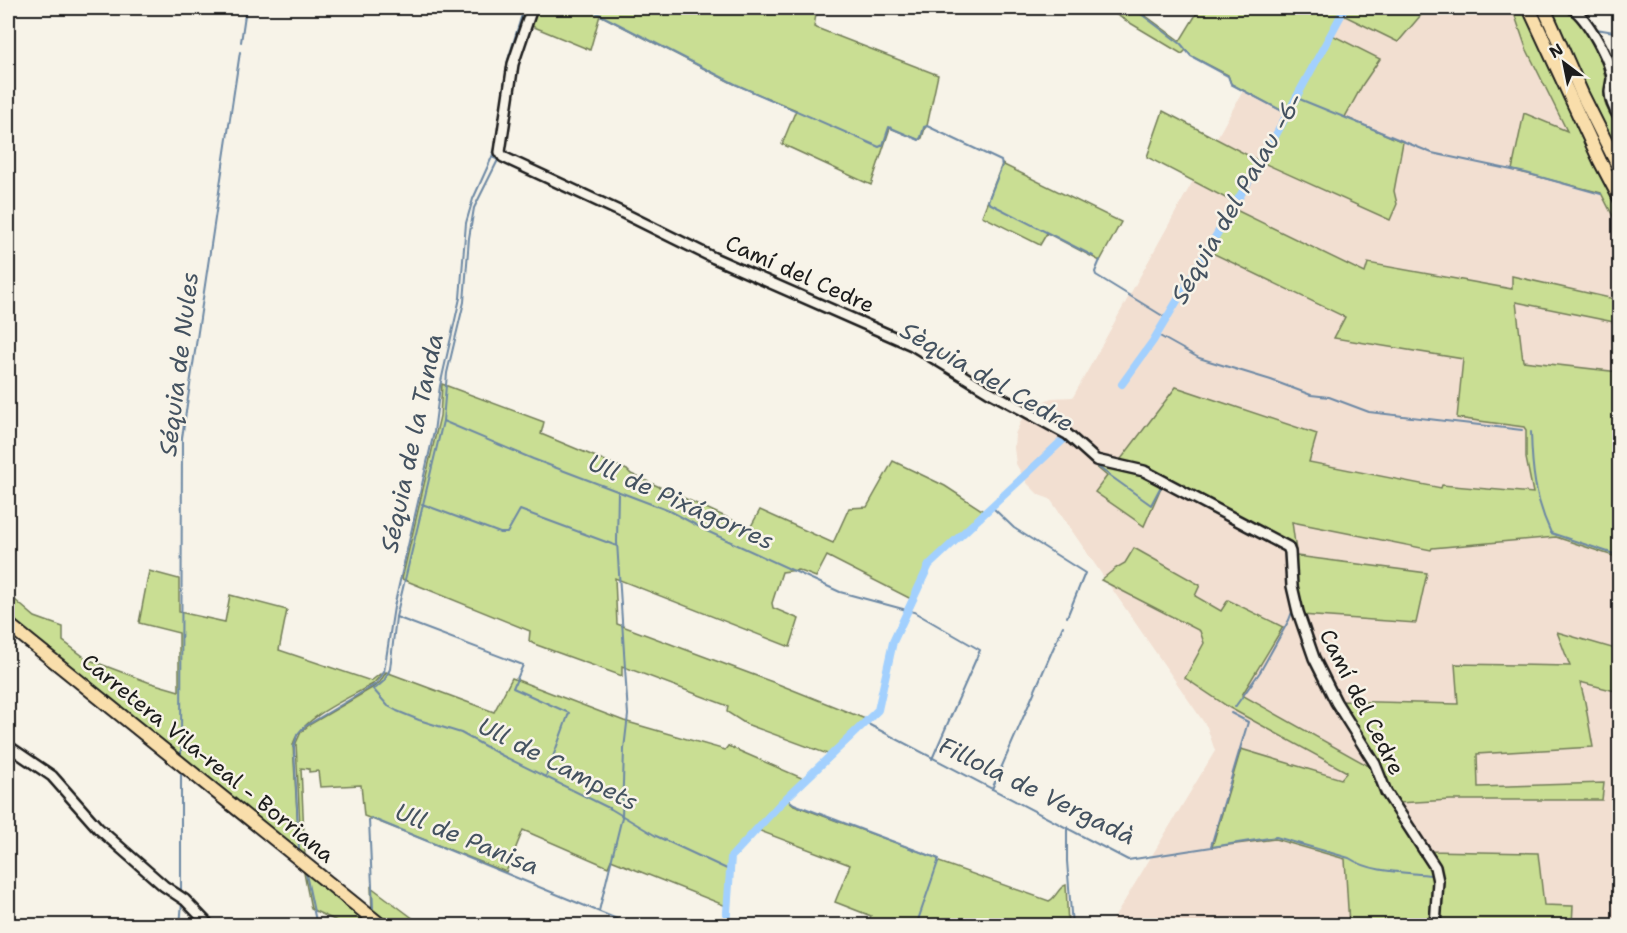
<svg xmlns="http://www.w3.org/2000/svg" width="1627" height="933" font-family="'Shantell Sans',sans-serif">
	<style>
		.built { fill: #f2dfd1 }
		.green { fill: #c9de93; stroke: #727d58; stroke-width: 1.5 }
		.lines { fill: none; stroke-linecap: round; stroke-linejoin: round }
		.stream { stroke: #6c88a4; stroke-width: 2 }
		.canal { stroke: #a2d0fe; stroke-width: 8 }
		.minor-casing { stroke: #1c1c1c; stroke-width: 14 }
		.major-casing { stroke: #1c1c1c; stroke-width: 16 }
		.minor { stroke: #f7f3e8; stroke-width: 9 }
		.major { stroke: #f9deab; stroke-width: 12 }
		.labels { text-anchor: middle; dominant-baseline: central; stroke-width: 5; stroke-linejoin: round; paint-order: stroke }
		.street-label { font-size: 22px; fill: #1c1c1c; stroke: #f7f3e8 }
		.water-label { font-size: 24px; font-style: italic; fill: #445260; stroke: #f7f3e8 }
	</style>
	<rect width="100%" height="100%" fill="#f7f3e8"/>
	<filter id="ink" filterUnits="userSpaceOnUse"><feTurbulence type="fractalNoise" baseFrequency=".0167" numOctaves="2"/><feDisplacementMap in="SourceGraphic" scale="12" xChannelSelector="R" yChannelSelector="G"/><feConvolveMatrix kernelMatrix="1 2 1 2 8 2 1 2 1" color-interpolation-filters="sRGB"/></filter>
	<g filter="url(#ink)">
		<polygon class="built" points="1289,8 1522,8 1569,115 1619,213 1619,925 1110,925 1215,751 1207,727 1050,499 1039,495 1027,483 1016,464 1014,448 1015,434 1023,417 1033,407 1051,398 1073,397"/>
		<g class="green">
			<polygon points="526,8 817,8 814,27 938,75 927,126 925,128 922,138 919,140 890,128 871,185 782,144 796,110 732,83 600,15 590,50 522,22"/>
			<polygon points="1105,8 1135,8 1180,41 1200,8 1337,8 1343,10 1344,8 1427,8 1398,42 1343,15 1332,35 1380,59 1363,84 1345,117 1403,142 1394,191 1397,204 1390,220 1259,161 1286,113 1231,84 1228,75 1191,56 1186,50 1182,54"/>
			<polygon points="1508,8 1523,8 1581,136 1619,211 1619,228 1601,193 1512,170 1524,113 1567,131 1526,48 1513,10"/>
			<polygon points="1549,8 1564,8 1577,18 1585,28 1602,65 1606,80 1604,94 1606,106 1619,131 1619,158 1586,91"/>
			<polygon points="1163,111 1259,161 1235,203 1147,157"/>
			<polygon points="1002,164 1121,222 1100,261 1047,233 1040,245 982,216"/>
			<polygon points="1232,208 1365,273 1368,263 1512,289 1512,276 1619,300 1619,323 1516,302 1523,361 1619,372 1619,558 1556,537 1432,548 1431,550 1292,522 1296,551 1163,483 1144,526 1095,492 1107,476 1094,465 1095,462 1115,467 1176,387 1317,434 1309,462 1441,488 1442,485 1533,493 1526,458 1526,430 1524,427 1457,418 1463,359 1334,338 1345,317 1206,250"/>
			<polygon points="442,384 544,422 541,434 627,470 631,474 750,528 760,510 833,543 849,508 867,507 893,461 945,486 985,512 928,565 911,599 827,556 816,577 798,570 782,572 772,603 773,608 799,619 790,647 615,578 617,624 778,684 868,720 830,755 746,724 727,712 728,706 622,666 622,676 534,644 529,641 530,631 402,579 440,416"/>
			<polygon points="1134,548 1200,585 1195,596 1221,611 1228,600 1283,627 1242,695 1374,769 1428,851 1538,853 1544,905 1573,906 1572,925 1349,925 1345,859 1275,839 1212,847 1241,749 1341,779 1347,772 1230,708 1185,678 1204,643 1200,631 1101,580 1116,568 1125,563"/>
			<polygon points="1289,555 1427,573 1416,623 1301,615"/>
			<path d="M149,571l30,8v33l46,10 5,-27 57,15 -8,40 92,31 9,-7 1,1 -8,9c-22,13 -75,35 -80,61l5,84 2,-1 -4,-85 5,-11 8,-7 63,-37 8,-6 6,-10 108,40 18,-34 112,43 101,29 3,-4 76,33 -19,18 9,8 143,53 2,4 110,39c8,-4 9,-14 17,-16l2,40h-202l5,-9 -36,-14 15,-37 -95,-36 -25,28 -4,49 -115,-46 -3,7 -85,-37 -17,42 -142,-56 -3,-31 -41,2 -2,-16 -9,1v-3l-8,-1 4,89 -297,-240v-23l27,23 28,10v14l24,18 61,23 31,9v-58l-40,-10z"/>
			<polygon points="1557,632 1619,650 1619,692 1580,682 1585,702 1593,747 1477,754 1478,787 1604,783 1602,800 1451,800 1398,803 1337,701 1458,704 1455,664 1570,666"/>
			<polygon points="303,868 373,925 345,925 311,909"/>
			<polygon points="371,887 422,925 392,925 372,910"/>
		</g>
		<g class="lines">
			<g class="stream">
				<polyline points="587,8 735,84 879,147 883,145 889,127 919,140 921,137 924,127 927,126 1001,161 1002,166 988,201 989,203 1093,256"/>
				<polyline points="1133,8 1181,44 1191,56 1228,76 1231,84 1288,114"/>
				<polyline points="1584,8 1597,32"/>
				<polyline points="1596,29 1620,33"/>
				<polyline points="241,42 246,8"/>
				<polyline points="1614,66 1617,74 1617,83"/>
				<polyline points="1297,98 1432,153 1526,173 1601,194"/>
				<polyline points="1615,99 1616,90"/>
				<polyline points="492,157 514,167"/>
				<polyline points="498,160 474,208 469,238 464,302 447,373 443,421 396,617 390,669 384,681 376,688 373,689 388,706 397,711 419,720 461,733 501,755 611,809 656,836 729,870"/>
				<polyline points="1100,260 1095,272 1096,275 1166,318"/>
				<polyline points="1156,334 1199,358 1271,380 1311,395 1329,397 1369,412 1522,430"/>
				<polyline points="443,421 533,459 672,512 709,532 840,592 914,612 980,650 932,759"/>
				<path d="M1531,432c1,38 4,67 20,101l69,23"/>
				<polyline points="1065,438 1098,467 1151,505 1160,488 1164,486"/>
				<polyline points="422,504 500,533 507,533 520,510 617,546"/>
				<polyline points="992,507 1014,528 1085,573 1067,617"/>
				<polyline points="396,617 523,665 513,688 569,713 546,776"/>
				<polyline points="1235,707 1260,672 1289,620 1292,612 1287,574"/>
				<path d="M866,723l262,137 148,-23 73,21c23,15 55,14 82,17l2,2v15"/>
				<polyline points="181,754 182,438 240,52"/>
				<polyline points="181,773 181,893"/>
				<polyline points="992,789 1063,626"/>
				<polyline points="786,798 794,804 939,859 916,926"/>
				<polyline points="1067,827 1067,861 1072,926"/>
				<polyline points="1211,846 1248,722 1231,713"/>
				<polyline points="299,849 294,747 297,735 304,727 376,684 384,672 394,607 434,432 440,386 460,298 466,223 473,199 492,157 496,145 508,60 524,8"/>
				<polyline points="306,874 317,926"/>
				<polyline points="373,908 369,820 371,818 634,926"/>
				<polyline points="599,911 622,817 624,749 628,715 617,542 618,491"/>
				<polyline points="180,926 182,902"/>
				<polyline points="728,926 731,865 733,860 731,857"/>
			</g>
			<g class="canal">
				<polyline points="1122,384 1153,341 1271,144 1345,8"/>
				<polyline points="726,926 731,857 780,804 878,710 893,642 929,565 1065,438"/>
			</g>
			<defs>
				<g id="minor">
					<polyline points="532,8 513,64 500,152 503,157 619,211 714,258 912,345 988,391 1067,434 1096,460 1144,471 1288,547 1290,552 1292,586 1298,612 1314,658 1336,702 1375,764 1386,792 1435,867 1438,881 1435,926"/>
					<path d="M1572,8c15,10 38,51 40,70 0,4 -2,10 -2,14 0,10 5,19 10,27"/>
					<polyline points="8,746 52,776 98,828 164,886 185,900 210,926"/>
				</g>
				<g id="major">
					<polyline points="1529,8 1600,161 1620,199"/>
					<polyline points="1544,8 1582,94 1620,170"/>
					<polyline points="8,624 382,926"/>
				</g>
			</defs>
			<use href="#minor" class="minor-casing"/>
			<use href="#major" class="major-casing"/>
			<use href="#minor" class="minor"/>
			<use href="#major" class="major"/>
		</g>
	</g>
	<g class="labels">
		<g class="street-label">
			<text transform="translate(800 274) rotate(24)">Camí del Cedre</text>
			<text transform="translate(1362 702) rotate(63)">Camí del Cedre</text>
			<text transform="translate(208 758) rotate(39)">Carretera Vila-real - Borriana</text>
		</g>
		<g class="water-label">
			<text transform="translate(1237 198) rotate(-60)">Séquia del Palau -6-</text>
			<text transform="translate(179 364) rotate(-83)">Séquia de Nules</text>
			<text transform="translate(987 377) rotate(30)">Sèquia del Cedre</text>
			<text transform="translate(412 443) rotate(-78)">Séquia de la Tanda</text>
			<text transform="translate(681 502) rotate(24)">Ull de Pixágorres</text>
			<text transform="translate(558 764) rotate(27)">Ull de Campets</text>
			<text transform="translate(1037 791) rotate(26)">Fillola de Vergadà</text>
			<text transform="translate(467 839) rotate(22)">Ull de Panisa</text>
		</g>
	</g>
	<rect width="1627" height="933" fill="none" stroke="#f7f3e8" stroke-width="30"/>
	<rect x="15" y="15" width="1597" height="903" fill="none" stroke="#1c1c1c" stroke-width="2" filter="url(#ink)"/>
	<g transform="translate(1564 63) rotate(328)" stroke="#f7f3e8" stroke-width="4.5" paint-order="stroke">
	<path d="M0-4.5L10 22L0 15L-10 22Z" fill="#1c1c1c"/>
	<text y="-9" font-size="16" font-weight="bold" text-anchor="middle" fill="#1c1c1c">N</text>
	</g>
</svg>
